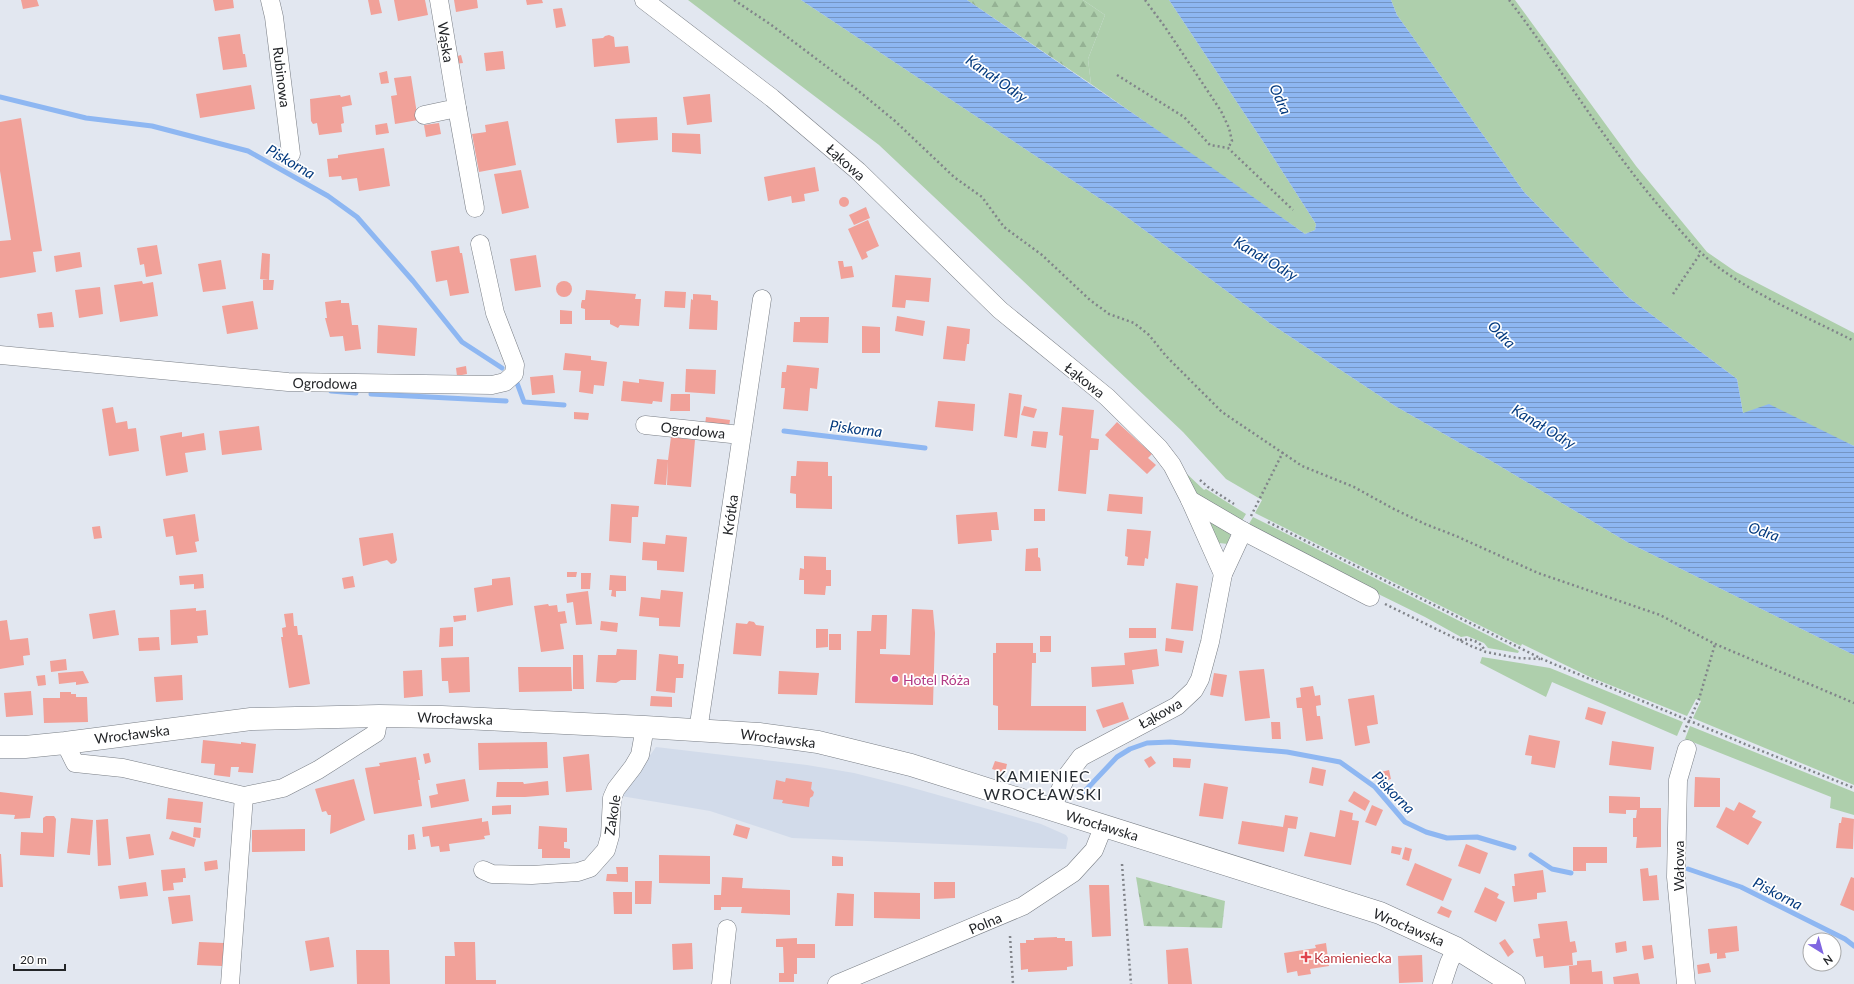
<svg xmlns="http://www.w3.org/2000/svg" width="1854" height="984" font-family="Lato,sans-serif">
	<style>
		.built { fill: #d2dbea }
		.grass { fill: #aecfac }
		.forest { fill: url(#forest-firs) }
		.water { fill: url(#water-rules) }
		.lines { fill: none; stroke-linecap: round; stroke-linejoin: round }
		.stream { stroke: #8eb7f2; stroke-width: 5 }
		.building { fill: #f1a199 }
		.minor-casing { stroke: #797e85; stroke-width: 19 }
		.major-casing { stroke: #797e85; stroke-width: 23 }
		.path { stroke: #81848a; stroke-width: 2.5; stroke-dasharray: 2 3; stroke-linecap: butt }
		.minor { stroke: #fff; stroke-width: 18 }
		.major { stroke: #fff; stroke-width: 22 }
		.hotel-dot { fill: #d1479c; stroke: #fff; stroke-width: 1.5 }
		.health-dot { fill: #e0444e; stroke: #fff; stroke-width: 1.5 }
		.labels { text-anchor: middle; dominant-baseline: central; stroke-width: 3.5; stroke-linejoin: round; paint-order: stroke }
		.street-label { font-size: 14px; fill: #232528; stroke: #fff }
		.hotel-label { font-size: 14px; fill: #b23c85; stroke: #fff; text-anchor: start }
		.health-label { font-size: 14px; fill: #be3a42; stroke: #fff; text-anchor: start }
		.water-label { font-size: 15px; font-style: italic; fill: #053b7f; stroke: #fff }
		.quarter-label { font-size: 16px; letter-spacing: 1px; fill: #272c32; stroke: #fff }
	</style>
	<defs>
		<pattern id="forest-firs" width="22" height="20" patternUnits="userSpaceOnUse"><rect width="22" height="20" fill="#aecfac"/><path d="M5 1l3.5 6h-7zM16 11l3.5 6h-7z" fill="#95b294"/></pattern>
		<pattern id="water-rules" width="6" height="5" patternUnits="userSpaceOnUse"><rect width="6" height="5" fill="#8eb7f2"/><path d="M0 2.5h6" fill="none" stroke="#7495c4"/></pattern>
	</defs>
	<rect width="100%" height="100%" fill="#e2e7f0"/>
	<polygon class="built" points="656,747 807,765 854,773 906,786 1041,824 1066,835 1068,838 1066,849 792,838 710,811 621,796"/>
	<g class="grass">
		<polygon points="688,0 801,0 1120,212 1271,324 1395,406 1493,462 1627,542 1854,655 1854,785 1695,719 1693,718 1701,701 1696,699 1687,716 1590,677 1522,644 1521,646 1255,513 1262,500 1226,479 1183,432 879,145"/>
		<polygon points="1083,0 1169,0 1264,143 1316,224 1315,230 1305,234 1091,84 1088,59 1105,15"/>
		<polygon points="1391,0 1515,0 1636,166 1707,252 1736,272 1854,333 1854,446 1829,435 1743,413 1737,379 1628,297 1524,192 1397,15"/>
		<polygon points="1187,474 1204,490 1206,489 1246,514 1240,524 1197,496"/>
		<polygon points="1200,511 1231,533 1228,544 1219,543"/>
		<polygon points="1253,517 1519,651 1518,653 1488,648 1484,643 1467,636 1461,637 1425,617 1246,529"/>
		<polygon points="1482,657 1550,668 1683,722 1677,736 1552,682 1546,697 1480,663"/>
		<polygon points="1690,726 1854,792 1854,815 1830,808 1831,797 1685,739"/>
	</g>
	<g class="forest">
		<polygon points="967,0 1083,0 1105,15 1088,59 1091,84"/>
		<polygon points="1136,877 1225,901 1222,928 1144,926"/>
	</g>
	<polygon class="water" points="801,0 967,0 1207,164 1305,234 1315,230 1316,224 1264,143 1169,0 1391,0 1397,15 1524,192 1628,297 1737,379 1743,413 1769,404 1854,446 1854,655 1627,542 1493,462 1395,406 1271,324 1120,212"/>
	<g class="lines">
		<g class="stream">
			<polyline points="0,97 86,118 152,126 248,151 328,196 357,217 413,281 462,342 502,368"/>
			<polyline points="517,383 524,402 564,405"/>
			<polyline points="331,391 356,393"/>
			<polyline points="371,394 506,401"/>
			<polyline points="784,431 925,448"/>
			<polyline points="1082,794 1117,757 1130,749 1147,743 1170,742 1287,752 1340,762 1375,787 1405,822 1426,832 1447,838 1477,837 1514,848"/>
			<polyline points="1531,855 1552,869 1571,873"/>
			<polyline points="1688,869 1741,887 1845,939 1854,946"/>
		</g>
	</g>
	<g class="building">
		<polygon points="21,0 37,0 39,6 23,9"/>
		<polygon points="213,0 233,0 234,8 215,11"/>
		<polygon points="368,0 379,0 382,13 371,15"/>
		<polygon points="394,0 425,0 428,15 398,21"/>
		<polygon points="454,0 477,0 478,8 456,12"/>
		<polygon points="526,0 542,0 543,3 527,5"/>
		<polygon points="562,8 566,26 556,28 553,9"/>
		<polygon points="240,34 243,54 245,54 247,67 223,70 218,37"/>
		<polygon points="609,35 614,37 615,47 628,46 630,63 594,67 592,39 603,38 605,36"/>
		<polygon points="503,51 505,69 486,71 484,53"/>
		<polygon points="461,55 463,63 455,64 454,57"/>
		<polygon points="387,71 389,83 381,84 379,73"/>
		<polygon points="411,76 418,120 395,124 391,96 397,95 394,78"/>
		<polygon points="251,85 255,109 200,118 196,94"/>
		<polygon points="710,94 712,122 687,125 683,97"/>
		<polygon points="340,95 341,97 350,95 352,105 342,107 344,123 341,124 342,132 319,135 317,123 313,124 311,121 310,99"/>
		<polygon points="657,117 658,140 617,143 615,119"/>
		<polygon points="21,118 42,251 33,252 36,272 0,278 0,241 11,240 0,171 0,122"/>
		<polygon points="508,121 516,165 479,172 472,134 486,132 485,125"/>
		<polygon points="387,123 389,133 376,135 375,125"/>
		<polygon points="439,123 441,134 426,137 424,125"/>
		<polygon points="672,133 700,134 701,154 672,152"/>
		<polygon points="384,148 390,186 359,191 357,178 342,180 341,176 329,177 327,159 338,158 338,155"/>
		<polygon points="815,167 819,191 804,194 805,201 792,203 791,196 768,201 764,177"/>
		<polygon points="521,170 529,208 502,214 494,174"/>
		<circle cx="844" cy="202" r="5"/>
		<polygon points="866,207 870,218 854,225 849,215"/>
		<polygon points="868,220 879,246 866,252 868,257 862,260 848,229"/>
		<polygon points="157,245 162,274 146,277 144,264 140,265 137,248"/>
		<polygon points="459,246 460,253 462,253 469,293 450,296 447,280 436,282 431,251"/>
		<polygon points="80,252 82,267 56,272 54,256"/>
		<polygon points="262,253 270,254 269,280 260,279"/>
		<polygon points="536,255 541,287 515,291 510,259"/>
		<polygon points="221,260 226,289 203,292 198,264"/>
		<polygon points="838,261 843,261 844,267 852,266 854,277 841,279"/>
		<polygon points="895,275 931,278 929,302 906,300 905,308 892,307"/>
		<polygon points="263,280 274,280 273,290 263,290"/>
		<circle cx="564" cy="289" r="8"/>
		<polygon points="142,281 143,284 153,282 158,316 120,322 114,285"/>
		<polygon points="100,287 103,314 79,318 75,290"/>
		<polygon points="586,290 636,294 635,299 641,299 639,326 620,325 618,328 610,324 610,320 585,320 585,309 581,308 581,304 582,300 585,300"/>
		<polygon points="665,291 686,292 685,308 664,307"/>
		<polygon points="693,294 711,295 711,300 718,301 717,330 689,329 691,299 693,300"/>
		<polygon points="341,300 341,303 349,303 352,325 358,325 361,349 345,351 343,336 330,337 325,318 327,318 325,302"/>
		<polygon points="253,301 258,329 227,334 222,306"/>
		<polygon points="560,310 572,311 572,324 560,324"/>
		<polygon points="52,312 54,327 39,328 37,314"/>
		<polygon points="897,316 925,321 923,336 895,331"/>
		<polygon points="800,317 829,317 828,343 793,342 794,322 800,322"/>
		<polygon points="378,325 417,328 415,356 377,353"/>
		<polygon points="862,326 880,327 880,353 862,353"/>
		<polygon points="947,326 970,329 969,344 967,344 965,361 943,359"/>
		<polygon points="565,353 591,356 591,360 607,362 604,386 594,385 593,394 579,392 581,371 563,370"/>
		<polygon points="787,365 819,368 817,389 810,388 808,411 783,409 785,388 781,388 782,372 786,372"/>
		<polygon points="466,366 467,374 457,376 456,368"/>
		<polygon points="686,369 716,370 715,394 685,392"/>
		<polygon points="553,375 555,393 532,395 530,377"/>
		<polygon points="639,379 664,382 662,402 653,401 652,404 621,401 623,381 639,383"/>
		<polygon points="1009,393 1022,395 1017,438 1004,436"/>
		<polygon points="671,394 690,394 690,411 670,411"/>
		<polygon points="938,401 975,404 973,431 935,427"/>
		<polygon points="1024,406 1037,409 1034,418 1021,415"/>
		<polygon points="113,407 116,423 127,421 128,429 136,428 139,451 109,456 102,409"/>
		<polygon points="1062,407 1094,410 1091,438 1099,439 1098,450 1090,450 1086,494 1058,491 1063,436 1059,435"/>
		<polygon points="574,412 589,413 588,420 574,419"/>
		<polygon points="706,417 730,420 729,427 705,425"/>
		<polygon points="1117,422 1152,454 1148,458 1156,465 1147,474 1105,435"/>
		<polygon points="259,426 262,450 222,455 219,431"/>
		<polygon points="1033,431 1048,432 1046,448 1031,446"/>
		<polygon points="182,432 182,437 204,433 206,450 185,453 188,472 166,476 160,436"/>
		<polygon points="671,437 695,440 691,487 667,485 668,461 666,485 654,484 657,459 668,460"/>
		<polygon points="797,461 828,462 828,476 832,476 832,509 796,508 796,494 790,493 791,476 796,476"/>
		<polygon points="1109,494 1143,497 1142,514 1107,511"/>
		<polygon points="611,504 639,506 638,517 632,517 631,543 609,541"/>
		<rect x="1034" y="509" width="11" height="12"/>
		<polygon points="997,512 999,530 991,530 992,541 958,544 956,515"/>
		<polygon points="195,514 199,541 195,542 197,552 176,555 173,536 166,537 163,519"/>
		<polygon points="100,526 102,538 94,539 92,527"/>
		<polygon points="1127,529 1151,531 1148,559 1145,558 1144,566 1127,565 1128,557 1125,556"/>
		<polygon points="393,533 397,560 395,563 391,564 387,560 363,566 359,538"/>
		<polygon points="666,535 687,537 684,572 657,570 657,561 642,560 643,542 665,544"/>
		<polygon points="1038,548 1038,557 1040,558 1041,571 1025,571 1026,549"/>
		<polygon points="804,556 826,557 826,570 831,570 831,586 826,586 825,595 804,594 804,580 799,580 800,568 804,569"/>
		<polygon points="567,572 577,572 576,577 567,577"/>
		<polygon points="581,573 591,573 590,589 581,589"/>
		<polygon points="203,574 204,588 194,589 194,584 180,585 179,576"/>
		<polygon points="610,575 626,576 626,591 616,591 616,597 611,596 612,590 609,590"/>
		<polygon points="353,576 355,587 344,589 342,578"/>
		<polygon points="510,577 513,605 477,612 474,588 492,585 492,579"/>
		<polygon points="1176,583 1198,586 1193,631 1171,629"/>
		<polygon points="661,590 683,592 680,627 659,626 659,618 639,616 641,597 660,599"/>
		<polygon points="588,591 592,624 576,625 573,602 567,603 566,594"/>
		<polygon points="548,604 549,606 557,605 558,612 565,611 567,623 560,624 564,649 541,652 534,606"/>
		<polygon points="196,608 196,611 206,610 208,635 197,636 198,643 171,645 170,610"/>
		<polygon points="912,609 933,610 935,633 933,705 855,703 857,631 871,631 872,615 887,615 886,649 880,649 880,654 910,655"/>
		<polygon points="115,610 119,635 93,639 89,614"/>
		<polygon points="293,613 294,626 297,626 298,635 302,635 310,684 289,688 281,637 283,637 282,628 286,627 284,614"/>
		<polygon points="466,615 466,620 454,622 453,616"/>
		<polygon points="7,620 10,640 28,638 30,655 23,656 24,665 0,669 0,621"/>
		<polygon points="601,621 618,623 617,632 600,630"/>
		<polygon points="749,621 754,622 756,625 764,626 761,656 733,654 736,623 747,624"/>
		<polygon points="453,627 453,646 439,647 440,628"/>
		<rect x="1129" y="628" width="27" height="10"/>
		<polygon points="816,629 828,629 828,647 816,648"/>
		<rect x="829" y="634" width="12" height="16"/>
		<rect x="1040" y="636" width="11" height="16"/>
		<polygon points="159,637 160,650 139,651 138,638"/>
		<polygon points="1166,638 1184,641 1182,653 1165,651"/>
		<polygon points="996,643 1033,643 1033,653 1036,653 1036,663 1032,663 1031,706 1086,706 1086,731 998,730 998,706 993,705 993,653 996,653"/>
		<polygon points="617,649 637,650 636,680 621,680 616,683 596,682 598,655 616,655"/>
		<polygon points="1157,649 1159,666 1132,670 1134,684 1092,687 1091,667 1125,665 1124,653"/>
		<polygon points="659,654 678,656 678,664 684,664 683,678 676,678 675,693 656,691"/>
		<polygon points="573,655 583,655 584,689 573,689"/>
		<polygon points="469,657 470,692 449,693 448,681 442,681 441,658"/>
		<polygon points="66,659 67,670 51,672 50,661"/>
		<polygon points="518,667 571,667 572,691 519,692"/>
		<polygon points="1264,669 1270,718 1245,721 1239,671"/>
		<polygon points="422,670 423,696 404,698 403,671"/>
		<polygon points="83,671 89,683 76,685 76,682 59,684 58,673"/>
		<polygon points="779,671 819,673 817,695 778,694"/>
		<polygon points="1214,673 1227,675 1223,697 1210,695"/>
		<polygon points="45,675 46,685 38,686 36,676"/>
		<polygon points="182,675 183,700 156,702 154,677"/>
		<polygon points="1313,686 1315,696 1320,695 1321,705 1316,706 1317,716 1320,716 1323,739 1306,741 1302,708 1297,708 1296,698 1301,697 1300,688"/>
		<polygon points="31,691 33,715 6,717 4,693"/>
		<polygon points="60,692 71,692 71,694 76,694 76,697 87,697 88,722 44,723 43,698 60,698"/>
		<polygon points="1374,695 1378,724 1367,726 1370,743 1355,746 1348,699"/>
		<polygon points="651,696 672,697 672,707 650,706"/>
		<polygon points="1123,702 1129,719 1103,728 1096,710"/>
		<polygon points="1588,707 1606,712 1602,725 1585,719"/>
		<polygon points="1271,722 1280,722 1281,739 1272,739"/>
		<polygon points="1529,735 1560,741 1555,768 1531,764 1532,756 1525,755"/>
		<polygon points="203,740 241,744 241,742 256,744 253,773 238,772 239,767 231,767 230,777 214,775 215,764 201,763"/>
		<polygon points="1612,741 1654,747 1651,770 1609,765"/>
		<polygon points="547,742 548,768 479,770 478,743"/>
		<polygon points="429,753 431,762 425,764 423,754"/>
		<polygon points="589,754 592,790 566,792 563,757"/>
		<polygon points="1151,756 1156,763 1149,768 1144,760"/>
		<polygon points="416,757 420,780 418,780 422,806 374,814 365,768 380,766 379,763"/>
		<polygon points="1173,758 1191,759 1190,768 1173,767"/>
		<polygon points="995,761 1007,764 1005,773 992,769"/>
		<polygon points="1312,767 1326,770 1323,786 1309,783"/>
		<polygon points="1389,770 1391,779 1380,782 1377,773"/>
		<polygon points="1695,777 1720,778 1720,807 1694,807"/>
		<polygon points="786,778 812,782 811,789 814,792 813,796 810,798 809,807 782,803 783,800 773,799 776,780 785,782"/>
		<polygon points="354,779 365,820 330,834 331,815 328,815 326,811 322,812 315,789"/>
		<polygon points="465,779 469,801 431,808 429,796 438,794 436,784"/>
		<polygon points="548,781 549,795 525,797 496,797 497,782 523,782 524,784"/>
		<polygon points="1204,783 1228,787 1223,819 1199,816"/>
		<polygon points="1354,791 1370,801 1365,811 1348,801"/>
		<polygon points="0,792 33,796 30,818 14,819 15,815 0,814"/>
		<polygon points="1609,796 1640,797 1640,808 1661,808 1661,847 1636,848 1637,837 1633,837 1633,818 1636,818 1637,810 1626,810 1626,814 1609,813"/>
		<polygon points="168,798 203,802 201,823 166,819"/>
		<polygon points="1739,802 1756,811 1752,817 1762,822 1748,845 1716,827 1726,807 1734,811"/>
		<polygon points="511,805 511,814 492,815 492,806"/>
		<polygon points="1372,805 1383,810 1376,826 1365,822"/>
		<polygon points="1340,810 1353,813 1352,820 1359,821 1351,865 1304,856 1310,832 1335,837"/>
		<polygon points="1285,815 1298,817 1296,829 1288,828 1284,852 1238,844 1242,821 1283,827"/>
		<polygon points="46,816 54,816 56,819 54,857 20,855 21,832 43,833 43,818"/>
		<polygon points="1842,817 1854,819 1853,849 1836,848 1839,823 1841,823"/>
		<polygon points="71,818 93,820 90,855 67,853"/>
		<polygon points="482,818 482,822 488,821 490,835 484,836 485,839 449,844 450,851 440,852 439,846 431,847 429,836 423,837 422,827"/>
		<polygon points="108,819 111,865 98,866 96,820"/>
		<polygon points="736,824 750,828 747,839 733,835"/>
		<polygon points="539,826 567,828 567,842 564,842 564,848 570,849 570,858 542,858 542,849 538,849"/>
		<polygon points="194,827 201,828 200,838 193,837"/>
		<polygon points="305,829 305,851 252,852 252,830"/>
		<polygon points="172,831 196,839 194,847 169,839"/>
		<polygon points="150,834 154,855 129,859 126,837"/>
		<polygon points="414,834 416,849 408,850 408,835"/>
		<polygon points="1466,844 1488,853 1480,874 1458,866"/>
		<polygon points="1392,846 1402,848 1400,855 1391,853"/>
		<polygon points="1405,847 1412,849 1409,861 1402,859"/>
		<polygon points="1573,847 1607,847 1607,863 1586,863 1586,871 1573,871"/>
		<polygon points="0,854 1,854 3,887 0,887"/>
		<polygon points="659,855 710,856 710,884 659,883"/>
		<polygon points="832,856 843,857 843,866 832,866"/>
		<polygon points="217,860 218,869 205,871 204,862"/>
		<polygon points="1415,863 1452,879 1443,901 1406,885"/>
		<polygon points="616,867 628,867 628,882 606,881 607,874 617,874"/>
		<polygon points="185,868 186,878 183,878 183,882 173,883 174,890 163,891 161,870"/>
		<polygon points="1648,868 1649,876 1657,875 1659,900 1643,901 1640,869"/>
		<polygon points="1543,870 1546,892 1537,893 1537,899 1514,902 1512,886 1515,886 1514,874"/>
		<polygon points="722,877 743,878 742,888 790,890 790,915 741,913 742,907 721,907 721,910 714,910 714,895 721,895"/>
		<polygon points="1851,877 1854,878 1854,911 1840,905"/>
		<polygon points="635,881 652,881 651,904 635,904"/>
		<polygon points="146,882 148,896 120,899 118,886"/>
		<polygon points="934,882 955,882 955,898 934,899"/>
		<polygon points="1089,885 1109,885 1111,936 1092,937"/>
		<polygon points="1485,887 1499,894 1497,898 1505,902 1496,922 1474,912"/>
		<polygon points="613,892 632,892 632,914 614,914"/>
		<polygon points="874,892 920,893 920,919 874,918"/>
		<polygon points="837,893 854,894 853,926 835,926"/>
		<polygon points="190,895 193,921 172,924 168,897"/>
		<polygon points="1441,906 1452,911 1449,918 1437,913"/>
		<polygon points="1567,921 1570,942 1575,941 1577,952 1572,953 1573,965 1544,968 1543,956 1536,957 1533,939 1540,938 1538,924"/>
		<polygon points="1737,926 1739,951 1725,953 1726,958 1717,959 1717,953 1710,954 1708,929"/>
		<polygon points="329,937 334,967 310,971 305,941"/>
		<polygon points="1057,937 1057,938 1065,938 1065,941 1072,941 1073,966 1067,967 1067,970 1028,972 1028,969 1021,970 1020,943 1026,943 1026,940 1034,940 1034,938"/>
		<polygon points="797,938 797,944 815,944 815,958 797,958 797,974 794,974 794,982 779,982 779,973 784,973 783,947 776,947 776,939"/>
		<polygon points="1505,939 1514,952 1508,957 1499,943"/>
		<polygon points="1626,941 1627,951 1616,953 1615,943"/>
		<polygon points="199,942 224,943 222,966 197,965"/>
		<polygon points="454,942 475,942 476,980 496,980 496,984 445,984 445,956 455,956"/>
		<polygon points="692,943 693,969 673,970 672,944"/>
		<polygon points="1326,943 1329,966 1310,969 1311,974 1298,976 1297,971 1287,973 1284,953 1316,948 1315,945"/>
		<polygon points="1652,945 1654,958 1644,960 1642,946"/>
		<polygon points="1188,948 1192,984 1168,984 1166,950"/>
		<polygon points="356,950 389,950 390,984 357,984"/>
		<polygon points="1422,955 1423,982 1399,983 1398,956"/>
		<polygon points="1591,960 1592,972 1602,971 1603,984 1570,984 1569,966 1577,965 1577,961"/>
		<polygon points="1709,963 1711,972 1698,974 1697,965"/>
		<polygon points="1638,973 1640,984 1614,984 1613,977"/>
	</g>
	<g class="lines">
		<defs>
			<g id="minor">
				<polyline points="270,0 274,17 291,154"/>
				<polyline points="644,0 772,98 858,171 1000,310 1107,397 1159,448 1172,465 1190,500 1243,531 1370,597"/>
				<polyline points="457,108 475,208"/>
				<polyline points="424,115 457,108 439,0"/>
				<polyline points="0,355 288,382 492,385 505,382 514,374 515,365 495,313 480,244"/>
				<polyline points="645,425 741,435"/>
				<polyline points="1190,500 1223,574"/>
				<polyline points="698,731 762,299"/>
				<polyline points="65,743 75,763 123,768 244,796 283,788 318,770 376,733 379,716"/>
				<polyline points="1051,810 1066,777 1081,757 1177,706 1194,690 1200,679 1210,642 1223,574 1243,531"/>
				<polyline points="483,870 492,874 532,875 578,872 590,868 606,850 610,836 612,798 616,789 633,767 640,755 645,727"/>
				<polyline points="230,984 244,796"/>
				<polyline points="721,984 727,929"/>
				<polyline points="837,984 1023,906 1073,873 1094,850 1104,825"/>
				<polyline points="1442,984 1449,963 1456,948"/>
				<polyline points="1686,984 1676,877 1678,780 1687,749"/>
			</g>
			<polyline id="major" points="0,747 25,747 65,743 251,719 379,716 442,717 645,727 759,734 818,742 911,765 1380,913 1456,948 1514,984"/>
		</defs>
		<use href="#minor" class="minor-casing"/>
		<use href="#major" class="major-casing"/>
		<g class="path">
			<polyline points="734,0 770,24 855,88 895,121 954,177 982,197 1004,227 1042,255 1090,300 1109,314 1134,323 1149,335 1166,356 1222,412 1302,466 1354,487 1392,508 1425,524 1456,536 1538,573 1660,615 1715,644 1854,703"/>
			<polyline points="1145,0 1165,27 1221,111 1229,128 1232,141 1228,148"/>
			<path d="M1509,0c54,70 98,147 157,214 15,17 30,36 48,50 42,32 93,53 140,77"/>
			<polyline points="1117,75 1184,117 1210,145 1228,148 1293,210"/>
			<polyline points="1673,294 1700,254"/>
			<polyline points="1200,480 1208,487 1234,504"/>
			<polyline points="1251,516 1283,452"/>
			<polyline points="1268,522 1542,659 1752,747 1854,788"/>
			<polyline points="1385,604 1471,646 1486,652 1517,658 1540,659"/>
			<path d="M1460,640c11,-2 20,1 25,11"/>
			<polyline points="1684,732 1699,699 1715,644"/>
			<polyline points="1122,864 1131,984"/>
			<polyline points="1010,936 1013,984"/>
		</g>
		<use href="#minor" class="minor"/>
		<use href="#major" class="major"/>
	</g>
	<circle class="hotel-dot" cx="895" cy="679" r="4"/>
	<path class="health-dot" d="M1304 951h4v4h4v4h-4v4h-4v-4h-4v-4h4z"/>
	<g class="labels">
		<g class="street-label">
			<text transform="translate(446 42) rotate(81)">Wąska</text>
			<text transform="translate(282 77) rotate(83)">Rubinowa</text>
			<text transform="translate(846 162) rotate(42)">Łąkowa</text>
			<text transform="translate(1085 380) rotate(39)">Łąkowa</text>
			<text transform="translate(325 383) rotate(1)">Ogrodowa</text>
			<text transform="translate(693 430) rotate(6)">Ogrodowa</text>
			<text transform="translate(730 515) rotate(-82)">Krótka</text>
			<text transform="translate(1160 713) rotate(-29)">Łąkowa</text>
			<text transform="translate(455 718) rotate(2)">Wrocławska</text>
			<text transform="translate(132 734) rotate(-7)">Wrocławska</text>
			<text transform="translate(778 738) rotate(7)">Wrocławska</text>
			<text transform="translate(612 815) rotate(-81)">Zakole</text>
			<text transform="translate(1102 825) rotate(17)">Wrocławska</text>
			<text transform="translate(1678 866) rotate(-90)">Wałowa</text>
			<text transform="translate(985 923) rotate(-23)">Polna</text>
			<text transform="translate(1409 927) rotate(23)">Wrocławska</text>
		</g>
		<g class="hotel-label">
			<text x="903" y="679">Hotel Róża</text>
		</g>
		<g class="health-label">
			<text x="1314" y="957">Kamieniecka</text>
		</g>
		<g class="water-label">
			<text transform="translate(997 78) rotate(35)">Kanał Odry</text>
			<text transform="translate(1281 99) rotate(66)">Odra</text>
			<text transform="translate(291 161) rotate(30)">Piskorna</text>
			<text transform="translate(1266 258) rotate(31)">Kanał Odry</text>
			<text transform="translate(1502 334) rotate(45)">Odra</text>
			<text transform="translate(1544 426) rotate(31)">Kanał Odry</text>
			<text transform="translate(856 428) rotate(7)">Piskorna</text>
			<text transform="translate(1764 531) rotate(18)">Odra</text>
			<text transform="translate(1394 792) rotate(45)">Piskorna</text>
			<text transform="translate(1778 893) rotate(27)">Piskorna</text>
		</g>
		<g class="quarter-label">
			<text x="1043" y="775">KAMIENIEC<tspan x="1043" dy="18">WROCŁAWSKI</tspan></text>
		</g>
	</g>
	<g transform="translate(1822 952) rotate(143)"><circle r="19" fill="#ffffff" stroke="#a7a8a9"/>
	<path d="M0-3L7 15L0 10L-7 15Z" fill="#8066e1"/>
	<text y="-6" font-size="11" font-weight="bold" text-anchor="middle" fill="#232528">N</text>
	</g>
	<path d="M14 964v6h51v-6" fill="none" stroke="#232528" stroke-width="2"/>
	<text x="20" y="964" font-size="12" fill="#232528" stroke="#ffffff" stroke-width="3" paint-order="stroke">20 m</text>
</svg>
